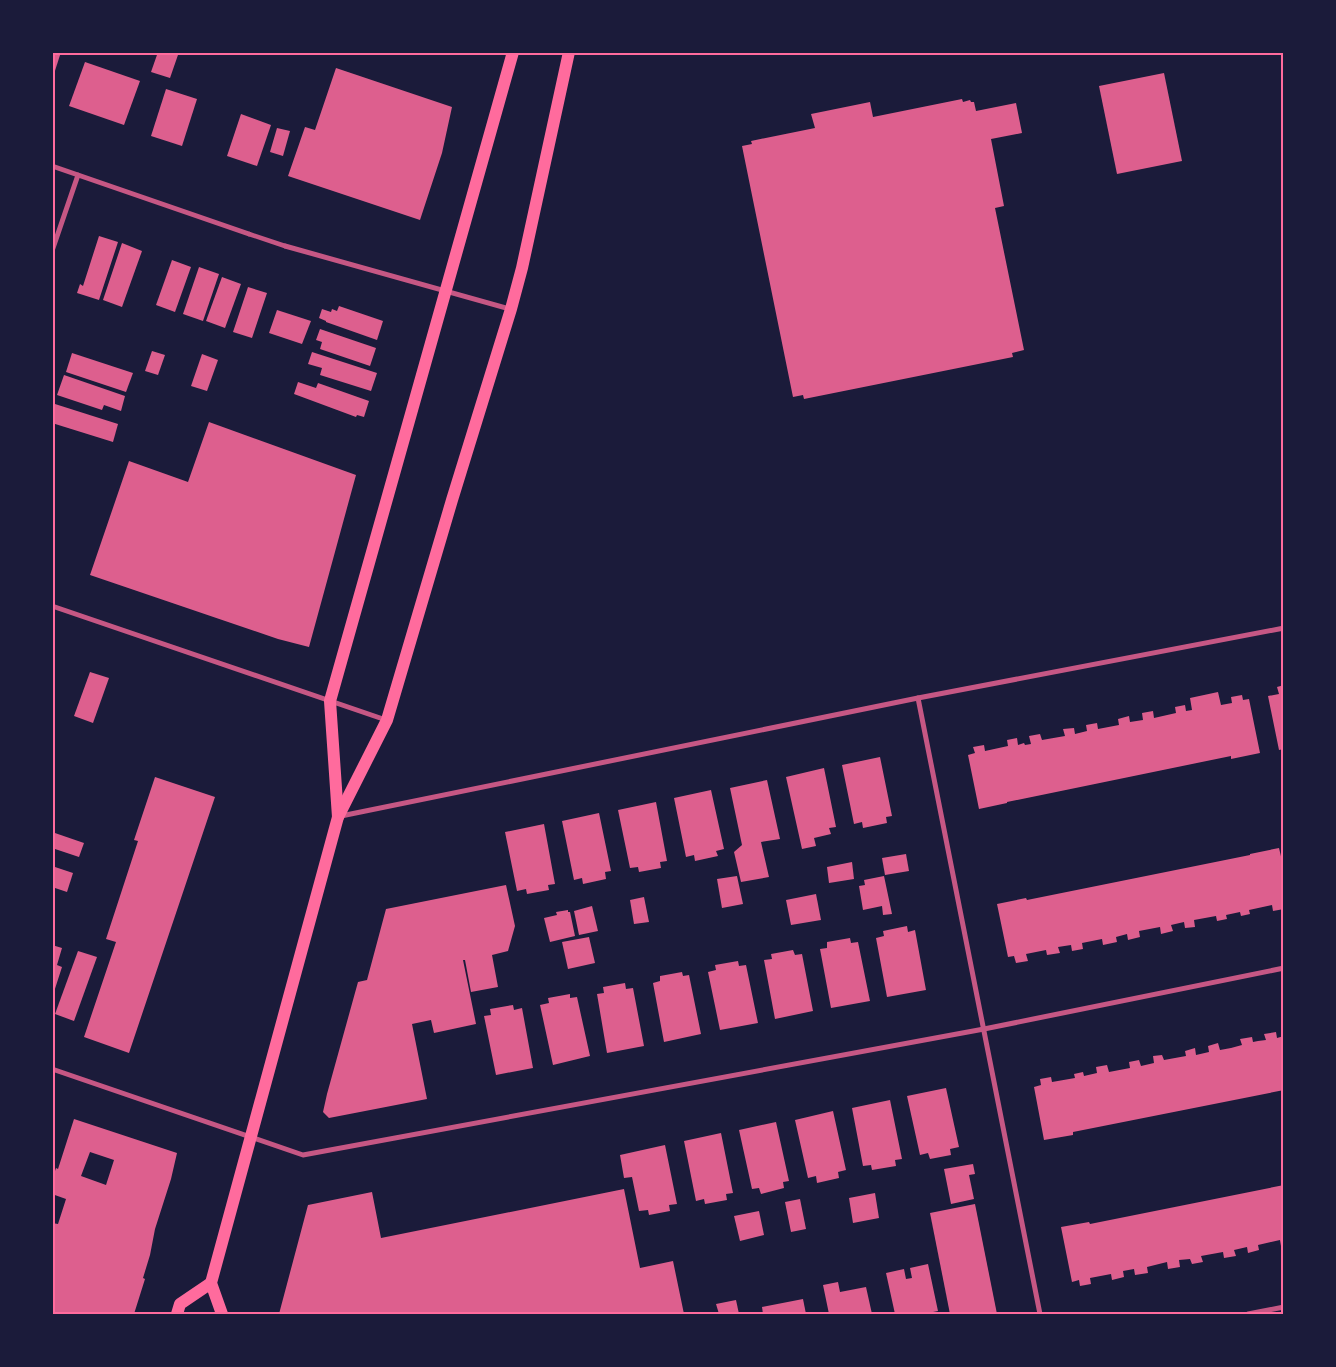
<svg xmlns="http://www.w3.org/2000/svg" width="1336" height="1367" font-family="'Playfair Display',serif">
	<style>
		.building { fill: #dd5f8e; fill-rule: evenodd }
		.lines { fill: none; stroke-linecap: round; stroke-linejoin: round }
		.pedestrian { stroke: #c65784; stroke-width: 4.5 }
		.minor { stroke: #c65784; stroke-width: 5 }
		.primary { stroke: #ff6b9d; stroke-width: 12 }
		.neatline { fill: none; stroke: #ff6b9d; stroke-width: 2 }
	</style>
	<rect width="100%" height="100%" fill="#1b1b3a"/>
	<g class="building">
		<polygon points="52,52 61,52 53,77 52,77"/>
		<polygon points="158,52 179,52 170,78 151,72"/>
		<polygon points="85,62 140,81 124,125 69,106"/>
		<polygon points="336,68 452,107 442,153 420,220 288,176 305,127 315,130"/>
		<polygon points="1164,73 1182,161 1117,174 1099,86"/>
		<polygon points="166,89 197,99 182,146 151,136"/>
		<polygon points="962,99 963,102 970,100 971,102 974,102 976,111 1016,103 1022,133 991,139 1004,206 995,208 1024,350 1012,353 1013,357 804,399 803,395 793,397 742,146 752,144 751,141 815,128 811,114 870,102 873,117"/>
		<polygon points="241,114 271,125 257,166 227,156"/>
		<polygon points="277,128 290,131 283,156 270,152"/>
		<polygon points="99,236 118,242 99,300 77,293 80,284 83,286"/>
		<polygon points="122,243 142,251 122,307 103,300"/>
		<polygon points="172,260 191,267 175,312 156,305"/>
		<polygon points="199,267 219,274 203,321 183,314"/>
		<polygon points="222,277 241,284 225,328 206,321"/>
		<polygon points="248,287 267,293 252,338 233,332"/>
		<polygon points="339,306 383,321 377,340 326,322 326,321 319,318 322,309 331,312 332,309 337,311"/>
		<polygon points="277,310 311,321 302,344 269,333"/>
		<polygon points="320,329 376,348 370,366 320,349 322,342 316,340"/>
		<polygon points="152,351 165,355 158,375 145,371"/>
		<polygon points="312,352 377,373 371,391 320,375 322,368 308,364"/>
		<polygon points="72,353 133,373 126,392 66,372"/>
		<polygon points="202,354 218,360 207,391 191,386"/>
		<polygon points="64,375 125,396 121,411 104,405 102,410 57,395"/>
		<polygon points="298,382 316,388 318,383 369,401 364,417 357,415 356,417 294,394"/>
		<polygon points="55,404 118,424 113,442 52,423 52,410"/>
		<polygon points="209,422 356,475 309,647 278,639 90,575 129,461 188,482"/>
		<polygon points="90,672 109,678 93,723 74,716"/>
		<polygon points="1284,685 1284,749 1279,750 1268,696 1279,694 1277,687"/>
		<polygon points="1218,692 1221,705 1232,703 1231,697 1242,695 1243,700 1249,699 1260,753 1231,759 1231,756 1007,802 1007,803 979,809 968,755 975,753 973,747 984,745 985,751 1008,746 1007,740 1017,738 1018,745 1024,743 1025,745 1031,744 1029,736 1040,734 1042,740 1065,736 1063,729 1074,728 1075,734 1087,731 1086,725 1097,723 1098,729 1119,725 1118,719 1129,716 1130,722 1143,720 1142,713 1153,711 1154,718 1176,713 1175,707 1185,705 1186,711 1192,710 1190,698"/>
		<polygon points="880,757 892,816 886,817 887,823 863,828 862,822 854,824 842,765"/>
		<polygon points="824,768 836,827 829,828 831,834 814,838 816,846 802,849 786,777"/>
		<polygon points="155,777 215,797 129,1053 84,1037 116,942 106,939 138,841 134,840"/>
		<polygon points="767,780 780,839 761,842 769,877 741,882 734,852 742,845 730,788"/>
		<polygon points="711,790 724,849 716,851 718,856 695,861 694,855 686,857 674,798"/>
		<polygon points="656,802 667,861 660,862 661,868 639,872 638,867 630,868 618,810"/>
		<polygon points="599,813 611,871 605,872 606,879 583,884 582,878 574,880 562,821"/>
		<polygon points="544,824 555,884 548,885 549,890 527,894 526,889 517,891 505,832"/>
		<polygon points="52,832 84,843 79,857 52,848"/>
		<polygon points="1279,848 1284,869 1284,909 1273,911 1272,905 1249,910 1250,914 1241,916 1240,912 1226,915 1227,919 1217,921 1216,916 1194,920 1195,927 1185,928 1184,922 1171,925 1173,931 1161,934 1160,927 1139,931 1140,937 1128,940 1127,934 1116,937 1117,942 1103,945 1102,939 1082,943 1083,949 1072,951 1071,945 1058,947 1060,953 1047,955 1046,950 1026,954 1028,961 1016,963 1014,956 1008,957 997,904 1026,898 1027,900 1250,855 1250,854"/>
		<polygon points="906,854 909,871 885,875 882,858"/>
		<polygon points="852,862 854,879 829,883 827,867"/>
		<polygon points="52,866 73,873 67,892 52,887"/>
		<polygon points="737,876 743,904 722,908 717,879"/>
		<polygon points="884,876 892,914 883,915 882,906 863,910 859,886 865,885 864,880"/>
		<polygon points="506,885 515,926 508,951 492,955 498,987 471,992 465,960 463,960 476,1024 434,1033 431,1020 412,1024 427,1099 329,1118 323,1112 327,1094 358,982 367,980 386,909"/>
		<polygon points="816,894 821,920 791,925 786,900"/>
		<polygon points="644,897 649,922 634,924 630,900"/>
		<polygon points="592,906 598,931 579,935 574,911"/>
		<polygon points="568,910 568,912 570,912 575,936 550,942 544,918 557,915 556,912"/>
		<polygon points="907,926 908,932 915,930 926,990 887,997 876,938 884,936 883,931"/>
		<polygon points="589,937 595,963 568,969 562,942"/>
		<polygon points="850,938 851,943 858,942 870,1001 831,1008 820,949 827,948 827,942"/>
		<polygon points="52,945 62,948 57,965 62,967 53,995"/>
		<polygon points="793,950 795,955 802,954 813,1011 775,1019 764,960 772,959 771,954"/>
		<polygon points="78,951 97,957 74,1021 55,1014"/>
		<polygon points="738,961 739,966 746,965 758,1023 720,1030 708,972 716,970 715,965"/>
		<polygon points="682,972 683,976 689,975 701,1034 664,1042 653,983 660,981 660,976"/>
		<polygon points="625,983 626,989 633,988 644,1046 607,1053 597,994 604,993 603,987"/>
		<polygon points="570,994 570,998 577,997 590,1056 553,1065 540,1005 549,1003 548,998"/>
		<polygon points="513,1005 514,1010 522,1008 533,1068 496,1075 484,1016 491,1015 490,1009"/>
		<polygon points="1276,1032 1277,1038 1284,1036 1284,1090 1073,1132 1073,1135 1044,1140 1034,1087 1041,1085 1040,1079 1051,1077 1052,1082 1075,1078 1074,1074 1083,1072 1084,1076 1097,1073 1096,1067 1107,1065 1109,1072 1130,1068 1129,1062 1139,1060 1141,1066 1154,1063 1153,1056 1162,1055 1164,1060 1186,1056 1185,1051 1195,1048 1196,1055 1209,1052 1208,1046 1218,1043 1220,1050 1231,1048 1242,1045 1240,1039 1252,1037 1253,1042 1258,1041 1266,1040 1264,1034"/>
		<polygon points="946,1088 959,1147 950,1149 951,1155 930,1159 928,1153 920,1155 907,1096"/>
		<polygon points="890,1100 902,1159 895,1160 896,1166 872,1170 871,1165 863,1166 852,1108"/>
		<polygon points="833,1111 846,1170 838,1172 839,1178 817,1183 816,1176 808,1178 795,1120"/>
		<path d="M74,1119l103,34 -6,26 -16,50 -5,26 -7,23 2,1 -11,35h-82v-91l6,1 8,-25 -14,-5v-14l4,-12 2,1zM90,1152l24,8 -8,25 -25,-9z"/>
		<polygon points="776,1122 789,1181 783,1182 784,1188 761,1194 759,1188 752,1189 739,1130"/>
		<polygon points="721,1133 733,1193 726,1194 727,1200 705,1204 704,1199 696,1201 684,1141"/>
		<polygon points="665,1145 677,1204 669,1205 670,1211 649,1215 648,1210 639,1211 632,1177 624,1178 620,1155"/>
		<polygon points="973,1164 975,1174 969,1175 974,1199 951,1204 944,1169"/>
		<polygon points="1284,1185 1284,1246 1281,1246 1280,1240 1258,1245 1259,1250 1248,1253 1247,1247 1234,1250 1236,1256 1224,1258 1223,1252 1201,1256 1203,1262 1192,1264 1190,1259 1179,1260 1180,1267 1168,1269 1167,1262 1147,1267 1148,1273 1135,1275 1134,1269 1123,1271 1124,1277 1112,1280 1111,1274 1090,1278 1091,1284 1080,1286 1079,1280 1072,1282 1061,1227 1089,1222 1090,1224"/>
		<polygon points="624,1189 640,1268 673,1261 684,1314 279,1314 308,1205 372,1192 381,1238"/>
		<polygon points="875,1193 879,1218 853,1223 849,1198"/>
		<polygon points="800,1199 806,1229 791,1232 785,1202"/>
		<polygon points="975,1204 997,1314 950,1314 930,1213"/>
		<polygon points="759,1211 764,1235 740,1241 734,1216"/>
		<polygon points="928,1264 938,1311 923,1314 895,1314 886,1273 904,1269 906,1279 912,1278 910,1268"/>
		<polygon points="838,1282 840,1292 866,1287 872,1314 829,1314 823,1285"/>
		<polygon points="803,1299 806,1314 763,1314 762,1307"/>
		<polygon points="736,1300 739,1314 719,1314 716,1304"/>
	</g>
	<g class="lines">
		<polyline class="pedestrian" points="249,234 285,246"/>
		<g class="minor">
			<polyline points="52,166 249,234"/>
			<polyline points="285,246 510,309"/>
			<polyline points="52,251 78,175"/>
			<polyline points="52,606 386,720"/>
			<polyline points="918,698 1040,1314"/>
			<polyline points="341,816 918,698 1284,628"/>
			<polyline points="52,1069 303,1155 984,1029 1284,968"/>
			<polyline points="1248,1314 1284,1307"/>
		</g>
		<g class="primary">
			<polyline points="338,817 330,701 513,52"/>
			<polyline points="177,1314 180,1304 211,1283"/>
			<polyline points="222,1314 211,1283 338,817 387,720 452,500 511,309 522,268 569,52"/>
		</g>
	</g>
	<rect width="1336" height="1367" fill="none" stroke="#1b1b3a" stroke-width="108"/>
	<rect x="54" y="54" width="1228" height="1259" class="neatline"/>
</svg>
